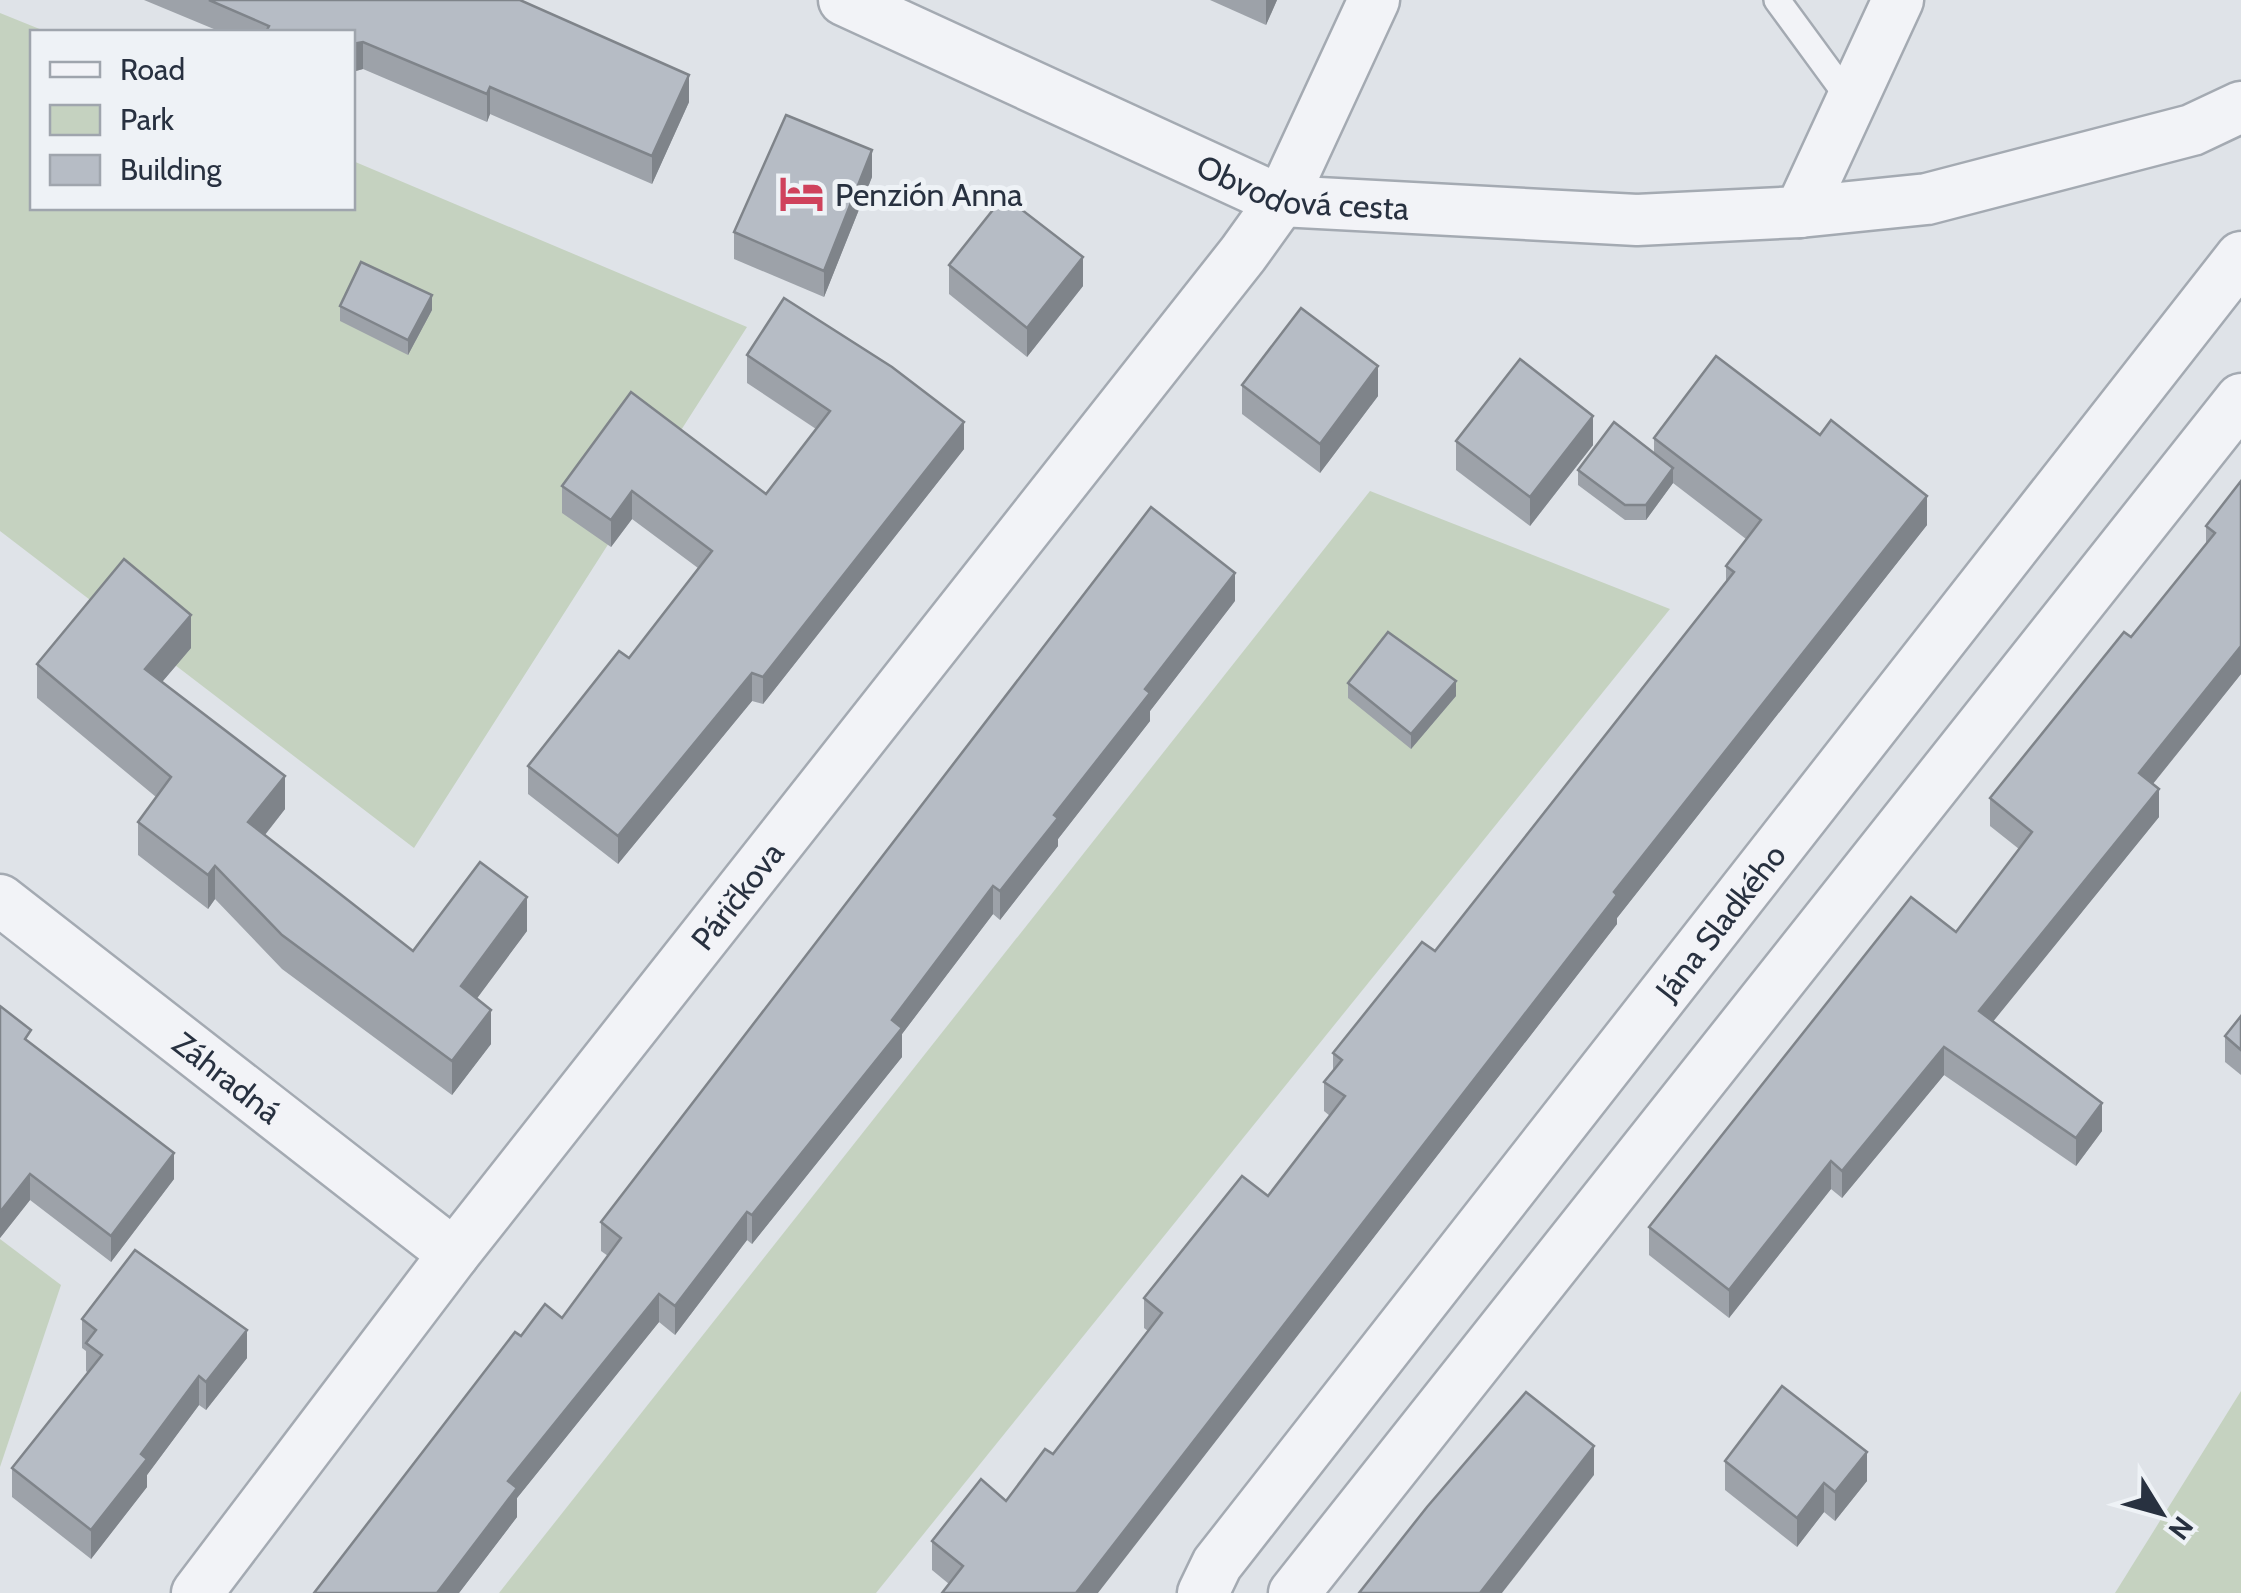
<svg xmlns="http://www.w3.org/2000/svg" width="2241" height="1593" font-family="Cabin,sans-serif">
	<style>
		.green { fill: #c5d2c0 }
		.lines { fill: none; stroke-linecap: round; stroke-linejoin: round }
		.lane-casing { stroke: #a4aab2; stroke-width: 30 }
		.street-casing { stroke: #a4aab2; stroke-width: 55 }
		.lane { stroke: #f2f3f7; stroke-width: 25 }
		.street { stroke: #f2f3f7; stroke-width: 50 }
		.wall { fill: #9da2a9 }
		.shaded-wall { fill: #7f848a }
		.building { fill: #b6bcc5; stroke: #7f848a; stroke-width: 2.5 }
		.labels { text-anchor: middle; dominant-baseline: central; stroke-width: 10; stroke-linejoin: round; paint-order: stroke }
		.street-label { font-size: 32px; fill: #283140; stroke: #eef2f6 }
		.poi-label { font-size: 32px; fill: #283140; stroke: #eef2f6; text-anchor: start }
	</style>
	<rect width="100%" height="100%" fill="#dfe3e8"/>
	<g class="green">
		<polygon points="0,13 47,32 32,32 32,208 352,208 353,161 747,327 414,848 0,531"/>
		<polygon points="1370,491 1670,609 876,1593 499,1593"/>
		<polygon points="0,1239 61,1285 0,1467"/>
		<polygon points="2241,1391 2241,1593 2115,1593"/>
	</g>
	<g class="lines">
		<defs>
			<polyline id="lane" points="1777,0 1851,101"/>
			<g id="street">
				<path id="s1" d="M844,0l437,201 356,19 163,-8 127,-13 265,-69 49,-23"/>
				<polyline points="1800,212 1898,0"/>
				<path id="s2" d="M0,900l454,354"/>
				<path id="s3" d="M197,1593l257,-339 789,-1000 38,-53 93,-201"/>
				<path id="s4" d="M1203,1593l14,-29 1024,-1307"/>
				<polyline points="1294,1593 2241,399"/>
			</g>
		</defs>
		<use href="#lane" class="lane-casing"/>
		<use href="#street" class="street-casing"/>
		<use href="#lane" class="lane"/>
		<use href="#street" class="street"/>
	</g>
	<g class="wall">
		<polygon points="144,0 520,0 689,102 652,184 490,114 487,122 363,69 352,72 352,32 221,32"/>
		<polygon points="1210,0 1277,0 1266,25"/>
		<polygon points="872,177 824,297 734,259 734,232"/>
		<polygon points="949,265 1083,286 1027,357 949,294"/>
		<polygon points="340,306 432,310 408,355 340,321"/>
		<polygon points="747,355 964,449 763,704 752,701 618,864 528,794 528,766 629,658 698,568 632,519 611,547 562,513 562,486 766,494 816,429 747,383"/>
		<polygon points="1242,385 1378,396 1320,473 1242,414"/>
		<polygon points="1654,438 1927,525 1617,918 1617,924 1135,1544 949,1584 932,1570 932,1541 1006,1501 1053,1454 1148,1331 1144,1328 1144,1298 1268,1196 1330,1116 1324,1111 1324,1082 1333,1070 1333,1053 1435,951 1726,582 1726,566 1746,539 1673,483 1646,520 1625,520 1578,485 1578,470 1654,453"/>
		<polygon points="1456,441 1593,445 1530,526 1456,470"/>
		<polygon points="2241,481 2241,674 2153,784 2159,817 1993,1021 2102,1131 2076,1166 1944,1075 1842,1198 1831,1189 1729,1318 1649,1255 1649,1227 1956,932 2019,849 1990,826 1990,798 2131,637 2206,545 2206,526"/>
		<polygon points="1235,601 1150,711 1150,721 1058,839 1058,846 1000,920 993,914 902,1034 902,1057 752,1244 747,1240 675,1335 659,1322 517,1498 517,1517 459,1593 521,1336 562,1318 608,1256 601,1251 601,1222"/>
		<polygon points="191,648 162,682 285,809 265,835 413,951 527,931 476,999 491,1044 452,1095 282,969 215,899 208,909 138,855 138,822 156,797 37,698 37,664"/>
		<polygon points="1348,683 1456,696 1411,749 1348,698"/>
		<polygon points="2241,1016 2241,1075 2225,1062 2225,1036"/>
		<polygon points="31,1044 174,1179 111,1262 30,1200 0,1238"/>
		<polygon points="82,1319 247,1358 206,1410 199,1405 147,1475 147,1487 91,1559 12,1497 12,1468 88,1373 86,1371 86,1351 82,1348"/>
		<polygon points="1725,1461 1867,1481 1835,1521 1824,1512 1797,1547 1725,1490"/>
	</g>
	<g class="shaded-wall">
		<polygon points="1266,0 1277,0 1266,25"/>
		<polygon points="363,42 363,69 352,72 352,44"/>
		<polygon points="689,75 689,102 652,184 652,156"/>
		<polygon points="490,87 490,114 487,122 487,94"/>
		<polygon points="872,150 872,177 824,297 824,271"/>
		<polygon points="1083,257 1083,286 1027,357 1027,328"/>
		<polygon points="432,295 432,310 408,355 408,340"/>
		<polygon points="1378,366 1378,396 1320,473 1320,444"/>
		<polygon points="1593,416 1593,445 1530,526 1530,497"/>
		<polygon points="964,422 964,449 763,704 763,677"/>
		<polygon points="1673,468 1673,483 1646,520 1646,505"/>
		<polygon points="632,491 632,519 611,547 611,520"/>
		<polygon points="1927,496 1927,525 1617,918 1617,924 1098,1593 1076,1593 1614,892"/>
		<polygon points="1235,573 1235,601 1150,711 1150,721 1058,839 1058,846 1000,920 1000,891 1145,689"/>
		<polygon points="191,615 191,648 145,702 145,669"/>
		<polygon points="2241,646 2241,674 2139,801 2139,773"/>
		<polygon points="752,673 752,701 618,864 618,836"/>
		<polygon points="1456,681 1456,696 1411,749 1411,734"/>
		<polygon points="285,776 285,809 248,856 248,822"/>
		<polygon points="2159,789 2159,817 1979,1039 1979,1011"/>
		<polygon points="215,866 215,899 208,909 208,875"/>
		<polygon points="993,886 993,914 902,1034 902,1057 752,1244 752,1215 892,1020"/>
		<polygon points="527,897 527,931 461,1020 461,986"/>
		<polygon points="491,1010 491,1044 452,1095 452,1061"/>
		<polygon points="1944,1047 1944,1075 1842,1198 1842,1171"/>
		<polygon points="2102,1103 2102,1131 2076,1166 2076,1138"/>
		<polygon points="174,1153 174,1179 111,1262 111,1236"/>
		<polygon points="1831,1161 1831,1189 1729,1318 1729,1290"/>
		<polygon points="30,1174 30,1200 0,1238 0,1212"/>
		<polygon points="747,1212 747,1240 675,1335 675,1306"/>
		<polygon points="659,1294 659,1322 517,1498 517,1517 459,1593 437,1593 508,1481"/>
		<polygon points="247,1330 247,1358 206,1410 206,1382"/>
		<polygon points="199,1376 199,1405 147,1475 147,1487 91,1559 91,1530 141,1454"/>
		<polygon points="1594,1446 1594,1475 1502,1593 1480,1593"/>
		<polygon points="1867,1452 1867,1481 1835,1521 1835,1492"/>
		<polygon points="1824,1483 1824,1512 1797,1547 1797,1518"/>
	</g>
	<g class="building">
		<polygon points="209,0 520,0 689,75 652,156 490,87 487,94 363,42 352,44 352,32 266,32 269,26"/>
		<polygon points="786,115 872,150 824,271 734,232"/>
		<polygon points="1004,196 1083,257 1027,328 949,265"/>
		<polygon points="361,262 432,295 408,340 340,306"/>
		<polygon points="784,298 892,367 964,422 763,677 752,673 618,836 528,766 619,651 629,658 712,551 632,491 611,520 562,486 631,392 766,494 830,411 747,355"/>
		<polygon points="1301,308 1378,366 1320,444 1242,385"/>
		<polygon points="1716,356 1820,435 1831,420 1927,496 1614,892 1617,895 1076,1593 942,1593 963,1566 932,1541 981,1479 1006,1501 1045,1449 1053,1454 1162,1313 1144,1298 1242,1176 1268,1196 1345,1096 1324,1082 1342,1060 1333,1053 1422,942 1435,951 1734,572 1726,566 1761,520 1654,438"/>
		<polygon points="1520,359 1593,416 1530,497 1456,441"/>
		<polygon points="1614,422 1673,468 1646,505 1625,505 1578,470"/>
		<polygon points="2241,481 2241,646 2139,773 2159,789 1979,1011 2102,1103 2076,1138 1944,1047 1842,1171 1831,1161 1729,1290 1649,1227 1911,897 1956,932 2032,832 1990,798 2124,632 2131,637 2215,533 2206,526"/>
		<polygon points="1151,507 1235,573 1145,689 1150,693 1054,815 1058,818 1000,891 993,886 892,1020 902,1028 752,1215 747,1212 675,1306 659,1294 508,1481 517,1488 437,1593 314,1593 515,1332 521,1336 545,1304 562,1318 621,1238 601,1222"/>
		<polygon points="124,559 191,615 145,669 285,776 248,822 413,951 480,862 527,897 461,986 491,1010 452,1061 282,935 215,866 208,875 138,822 171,777 37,664"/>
		<polygon points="1388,632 1456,681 1411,734 1348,683"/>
		<polygon points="0,1006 31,1030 25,1039 174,1153 111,1236 30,1174 0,1212"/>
		<polygon points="2241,1016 2241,1050 2225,1036"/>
		<polygon points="135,1250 247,1330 206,1382 199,1376 141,1454 147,1459 91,1530 12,1468 102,1355 86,1343 96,1330 82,1319"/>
		<polygon points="1782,1386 1867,1452 1835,1492 1824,1483 1797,1518 1725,1461"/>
		<polygon points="1526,1392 1594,1446 1480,1593 1359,1593 1427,1507"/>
	</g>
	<defs>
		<symbol id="hotel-bare" viewBox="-9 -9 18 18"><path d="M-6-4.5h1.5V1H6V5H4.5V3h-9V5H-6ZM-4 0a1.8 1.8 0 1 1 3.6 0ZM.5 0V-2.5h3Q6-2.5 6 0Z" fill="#cf425c" stroke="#eef2f6" stroke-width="2.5" paint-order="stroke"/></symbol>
	</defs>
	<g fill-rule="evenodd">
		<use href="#hotel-bare" x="770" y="162" width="63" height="63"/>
	</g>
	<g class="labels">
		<g class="street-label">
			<text stroke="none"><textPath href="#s1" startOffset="500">Obvodová cesta</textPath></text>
			<text stroke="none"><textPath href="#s3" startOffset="882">Páričkova</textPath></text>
			<text stroke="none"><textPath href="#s4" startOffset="848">Jána Sladkého</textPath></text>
			<text stroke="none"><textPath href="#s2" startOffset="288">Záhradná</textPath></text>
		</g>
		<g class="poi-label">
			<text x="835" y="194">Penzión Anna</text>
		</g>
	</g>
	<rect x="30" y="30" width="325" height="180" fill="#eef2f6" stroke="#9fa5ad" stroke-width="2.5"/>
	<rect x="50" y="62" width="50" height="15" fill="#f2f3f7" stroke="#9fa5ad" stroke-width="2.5"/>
	<text x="120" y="80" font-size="30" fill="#283140">Road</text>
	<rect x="50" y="105" width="50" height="30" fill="#c5d2c0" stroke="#9fa5ad" stroke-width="2.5"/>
	<text x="120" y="130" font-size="30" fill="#283140">Park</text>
	<rect x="50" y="155" width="50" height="30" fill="#b6bcc5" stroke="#9fa5ad" stroke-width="2.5"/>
	<text x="120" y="180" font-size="30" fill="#283140">Building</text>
	<g transform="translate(2161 1513) rotate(127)" stroke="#eef2f6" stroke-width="8" paint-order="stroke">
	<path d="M0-8L18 38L0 25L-18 38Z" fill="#283140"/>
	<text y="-15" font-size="28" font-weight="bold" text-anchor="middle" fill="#283140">N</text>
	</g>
</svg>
